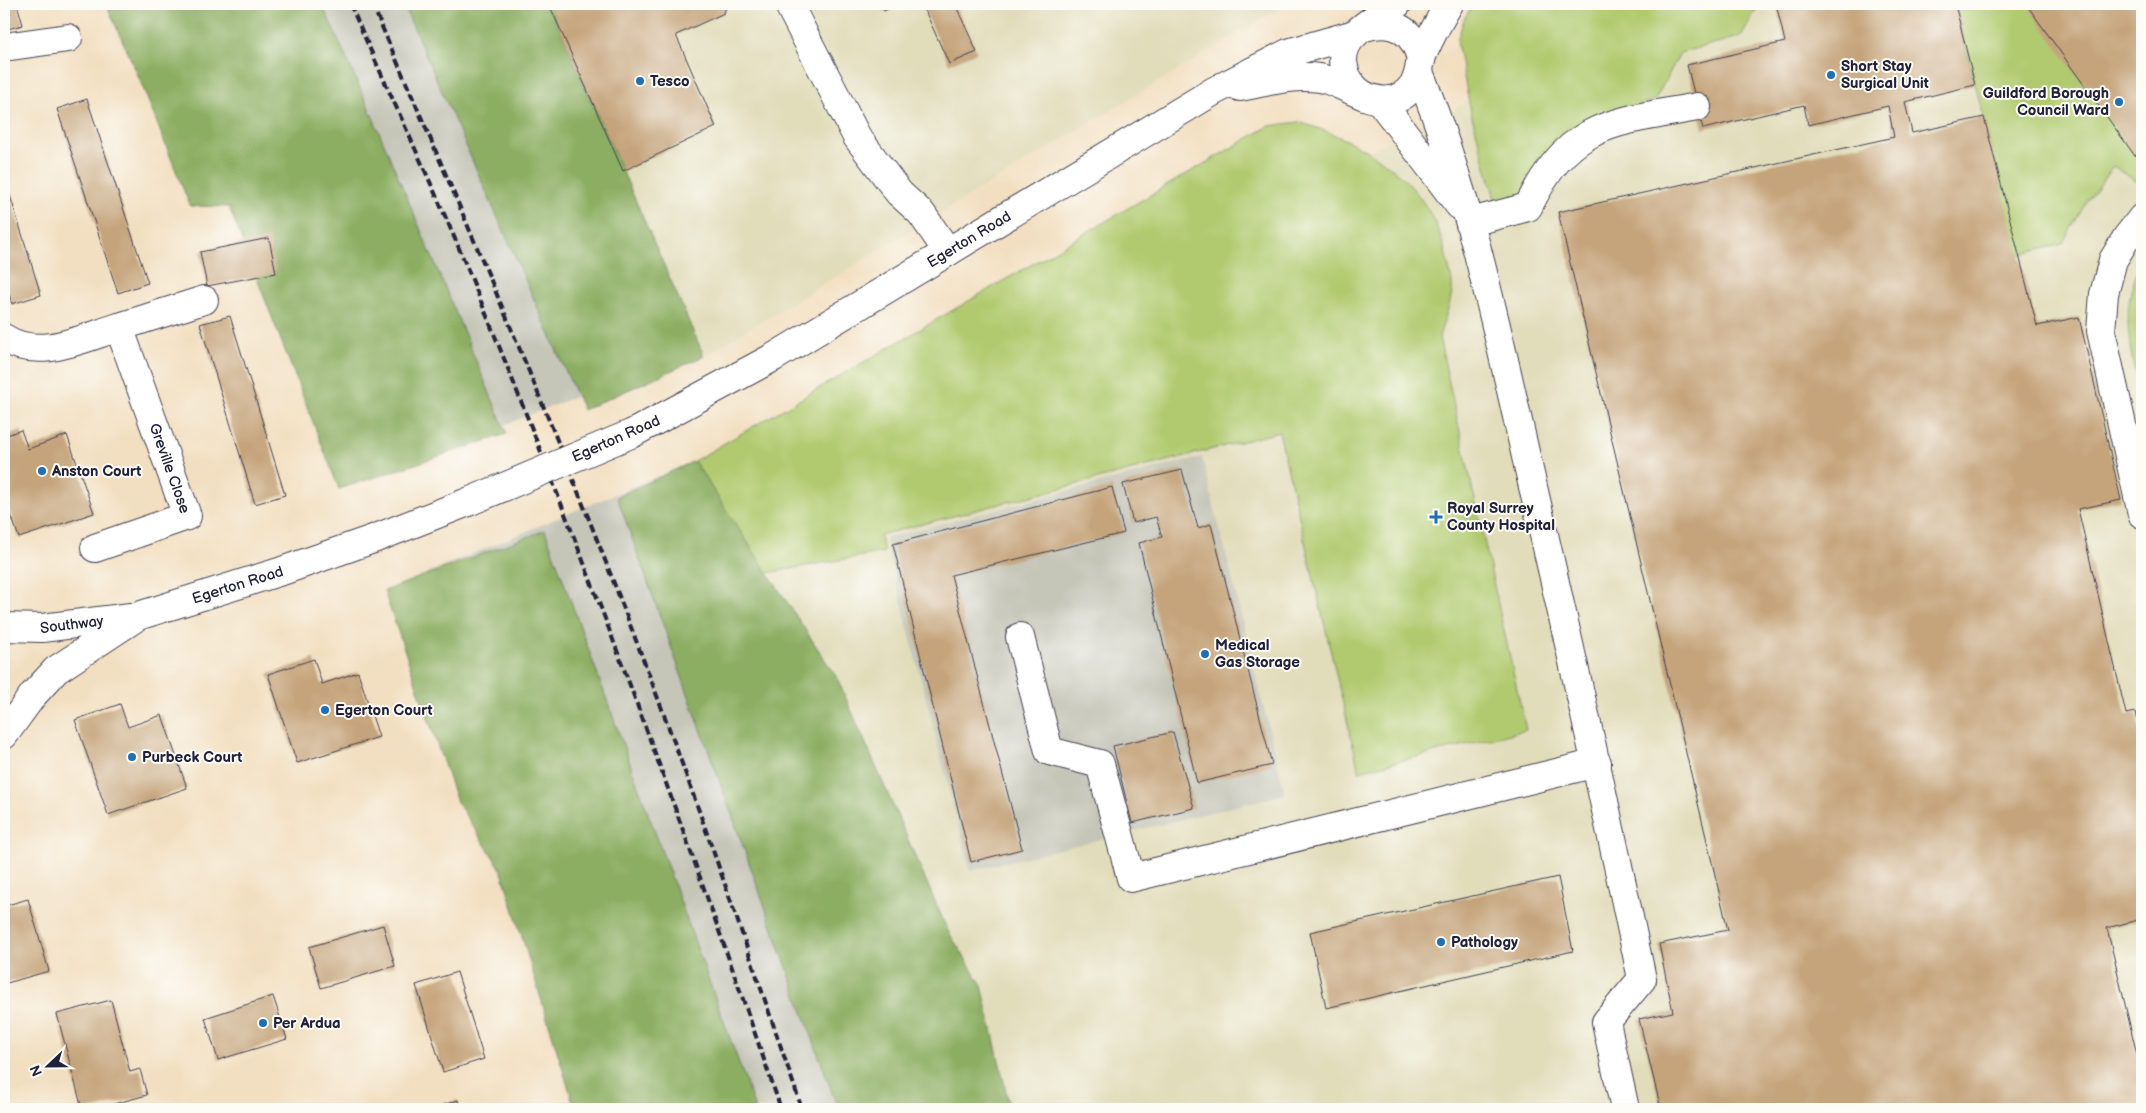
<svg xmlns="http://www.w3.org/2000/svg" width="2146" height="1113" font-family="'Balsamiq Sans',sans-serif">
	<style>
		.built { fill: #e1dcba }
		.industrial { fill: #c5c5b8 }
		.green { fill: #b1ca6f; stroke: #6a7655 }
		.forest { fill: #8cae62; stroke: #57684e }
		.building { fill: #c5a47c }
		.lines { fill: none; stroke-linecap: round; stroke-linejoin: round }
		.minor-casing { stroke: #413e4f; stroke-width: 30 }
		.minor { stroke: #fff; stroke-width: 28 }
		.rail { stroke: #22223b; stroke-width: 4; stroke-dasharray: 8 4; stroke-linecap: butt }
		.minor-bridge-casing { stroke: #413e4f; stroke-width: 30; stroke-linecap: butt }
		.minor-bridge { stroke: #fff; stroke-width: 28 }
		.poi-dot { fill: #1f6fb2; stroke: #fdfcf7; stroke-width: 2 }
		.labels { text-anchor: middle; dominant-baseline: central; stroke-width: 4; stroke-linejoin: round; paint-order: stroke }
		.poi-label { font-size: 15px; font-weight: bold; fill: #22223b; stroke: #fdfcf7; text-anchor: start }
		.street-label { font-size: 15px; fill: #22223b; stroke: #fdfcf7 }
	</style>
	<rect width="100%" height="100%" fill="#fdfcf7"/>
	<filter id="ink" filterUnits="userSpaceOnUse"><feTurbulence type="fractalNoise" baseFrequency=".02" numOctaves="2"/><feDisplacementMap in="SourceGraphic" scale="10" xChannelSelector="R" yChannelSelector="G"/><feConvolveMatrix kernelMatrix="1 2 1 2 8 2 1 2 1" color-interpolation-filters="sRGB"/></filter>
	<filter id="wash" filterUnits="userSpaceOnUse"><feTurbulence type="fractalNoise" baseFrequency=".0096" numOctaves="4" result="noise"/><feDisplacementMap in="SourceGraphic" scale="20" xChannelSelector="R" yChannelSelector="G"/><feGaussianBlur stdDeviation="1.12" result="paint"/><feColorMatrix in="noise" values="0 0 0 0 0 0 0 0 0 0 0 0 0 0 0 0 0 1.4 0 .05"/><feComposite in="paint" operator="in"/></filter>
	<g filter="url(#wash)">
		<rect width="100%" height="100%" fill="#f2dfc1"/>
		<g class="built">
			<polygon points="549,4 1287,4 704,356"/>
			<polygon points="1525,4 2142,4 2142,1109 1010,1109 982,985 948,931 837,678 694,461 1269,126 1299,122 1327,131 1369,151 1454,109 1469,100"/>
		</g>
		<g class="industrial">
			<polygon points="187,4 436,4 617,380 367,480"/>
			<polygon points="1202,457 1285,794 970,871 885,538"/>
			<polygon points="694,461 837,678 948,931 982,985 1010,1109 575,1109 501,869 457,802 384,591"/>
		</g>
		<g class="green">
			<polygon points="1473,4 1759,4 1742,36 1680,53 1655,100 1612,114 1521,200 1497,206 1471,113 1457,41 1464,19"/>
			<polygon points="1955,4 2142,4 2142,185 2113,166 2087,201 2062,244 2018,255"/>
			<path d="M1299,122c69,21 131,59 147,134 2,10 7,23 6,33 -1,16 -9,33 -13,48l87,393 -167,41 -80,-339 -399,103 4,17 -117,21 -73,-112 575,-335z"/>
			<path d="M2142,262v140c-11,-47 -25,-94 0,-140z"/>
		</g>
		<g class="forest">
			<polygon points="106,4 322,4 369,108 507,434 339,489 229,207 190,206 137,73"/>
			<polygon points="403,4 549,4 704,356 583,410"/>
			<polygon points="694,461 837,678 948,931 982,985 1010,1109 838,1109 617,497"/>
			<polygon points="545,530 747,1085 755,1109 575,1109 501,869 457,802 384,591"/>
		</g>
		<g id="blocks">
			<g class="building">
				<polygon points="4,4 17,4 23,25 4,30"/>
				<polygon points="549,4 727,4 724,13 676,35 716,127 623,171"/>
				<polygon points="881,4 898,4 884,11"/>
				<polygon points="922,4 955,4 977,52 949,64"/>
				<polygon points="1796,4 1955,4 1975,85 1905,102 1912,133 1984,117 2037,326 2079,317 2121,500 2078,509 2126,714 2136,712 2142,742 2142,919 2107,928 2142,1076 2142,1109 1661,1109 1639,1019 1673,1012 1659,944 1728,930 1558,212 1894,137 1888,106 1808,125 1804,105 1703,129 1687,65 1785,42 1777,8"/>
				<polygon points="2026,4 2142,4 2142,151 2135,156"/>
				<polygon points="87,99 148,283 118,293 57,109"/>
				<polygon points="4,176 41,295 12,304 4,277"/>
				<polygon points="269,238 276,273 207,286 200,252"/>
				<polygon points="230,316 285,495 255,504 200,324"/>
				<polygon points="21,430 28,449 67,435 94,513 19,538 4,494 4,436"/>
				<polygon points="1182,470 1198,528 1211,524 1272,765 1197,783 1139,543 1162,537 1156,517 1133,523 1123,484"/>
				<polygon points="1112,487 1124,533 951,575 1022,849 971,862 893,544"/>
				<polygon points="314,659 322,684 358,672 379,737 297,763 268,674"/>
				<polygon points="120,704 128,727 162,715 187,788 108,815 75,720"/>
				<polygon points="1173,732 1194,808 1132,823 1113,746"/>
				<polygon points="1558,877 1573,951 1326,1008 1310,932"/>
				<polygon points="28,899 49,971 7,983 4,972 4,906"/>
				<polygon points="383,925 395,966 321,988 309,947"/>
				<polygon points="457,972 484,1059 443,1072 416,985"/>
				<polygon points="273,996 287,1039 218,1060 205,1018"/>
				<polygon points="111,1000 130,1072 140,1069 147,1095 95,1109 82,1109 57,1014"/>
				<polygon points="458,1100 460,1109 431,1109"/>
			</g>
		</g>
	</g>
	<g filter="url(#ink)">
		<use href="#blocks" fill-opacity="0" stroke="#413e4f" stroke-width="1"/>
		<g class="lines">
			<defs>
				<g id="minor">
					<polyline points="789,5 857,137 899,193 921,213 948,252"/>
					<path d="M1365,27c28,-9 50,4 56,33"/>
					<polyline points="4,47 68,38"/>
					<path d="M1419,72c51,126 78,257 108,389 40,172 79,345 115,518l-36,43 19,87"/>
					<path d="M1240,87c26,-5 53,-13 80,-9 29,5 68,44 94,6 5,-8 5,-16 7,-25 7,-19 18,-38 28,-55"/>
					<path d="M1365,96c-22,-13 -31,-43 -10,-62 12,-12 28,-21 42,-30"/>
					<polyline points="1380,101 1459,205"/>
					<polyline points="2142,218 2127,237 2113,260 2104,294 2101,331 2142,514"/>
					<path d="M1471,222l57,-15c42,-86 84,-84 169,-100"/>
					<polyline points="119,327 204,300"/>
					<path id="s1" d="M4,338c35,23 79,0 115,-11l68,189 -92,32"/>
					<path id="s2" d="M633,433l141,-76 440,-266 74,-38 67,-19"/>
					<path id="s3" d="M4,627l38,1 89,-11"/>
					<polyline points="1020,637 1049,751 1100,764 1131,878 1597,763"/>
					<path id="s4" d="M4,735l29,-40 23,-25 82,-54 144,-45 94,-33 92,-36"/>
				</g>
			</defs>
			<use href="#minor" class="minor-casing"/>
			<use href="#minor" class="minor"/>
			<g class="rail">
				<path d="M350,4c40,91 83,181 121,273 112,274 214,552 310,832"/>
				<path d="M372,4c92,211 183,423 265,639 59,154 112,310 165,466"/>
			</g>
			<defs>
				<polyline id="minor-bridge" points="468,502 633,433"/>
			</defs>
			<use href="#minor-bridge" class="minor-bridge-casing"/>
			<use href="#minor-bridge" class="minor-bridge"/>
		</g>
	</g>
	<g class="poi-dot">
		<circle cx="1831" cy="75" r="5"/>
		<circle cx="640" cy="81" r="5"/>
		<circle cx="2119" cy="102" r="5"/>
		<circle cx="42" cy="471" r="5"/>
		<path d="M1433.5 509.5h5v5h5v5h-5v5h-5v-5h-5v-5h5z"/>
		<circle cx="1205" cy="654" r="5"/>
		<circle cx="325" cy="710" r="5"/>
		<circle cx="132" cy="757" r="5"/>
		<circle cx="1441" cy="942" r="5"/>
		<circle cx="263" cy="1023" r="5"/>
	</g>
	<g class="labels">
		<g class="poi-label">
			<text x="1841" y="66">Short Stay<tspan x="1841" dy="17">Surgical Unit</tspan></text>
			<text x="650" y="81">Tesco</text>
			<text x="2109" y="93" text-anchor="end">Guildford Borough<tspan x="2109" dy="17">Council Ward</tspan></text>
			<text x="52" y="471">Anston Court</text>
			<text x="1447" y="508">Royal Surrey<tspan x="1447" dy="17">County Hospital</tspan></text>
			<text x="1215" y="645">Medical<tspan x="1215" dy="17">Gas Storage</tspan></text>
			<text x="335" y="710">Egerton Court</text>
			<text x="142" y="757">Purbeck Court</text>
			<text x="1451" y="942">Pathology</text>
			<text x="273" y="1023">Per Ardua</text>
		</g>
		<g class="street-label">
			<text stroke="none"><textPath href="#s2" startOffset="388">Egerton Road</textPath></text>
			<text transform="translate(616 439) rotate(-24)">Egerton Road</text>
			<text stroke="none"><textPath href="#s1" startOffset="270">Greville Close</textPath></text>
			<text stroke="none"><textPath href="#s4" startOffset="286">Egerton Road</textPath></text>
			<text stroke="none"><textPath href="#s3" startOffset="68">Southway</textPath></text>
		</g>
	</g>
	<rect width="2146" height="1113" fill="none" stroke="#fdfcf7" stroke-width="20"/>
	<g transform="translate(48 1066) rotate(248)" stroke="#fdfcf7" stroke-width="4" paint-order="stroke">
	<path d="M0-4L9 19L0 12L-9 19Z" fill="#22223b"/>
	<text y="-8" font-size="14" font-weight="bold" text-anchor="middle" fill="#22223b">N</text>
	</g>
</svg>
